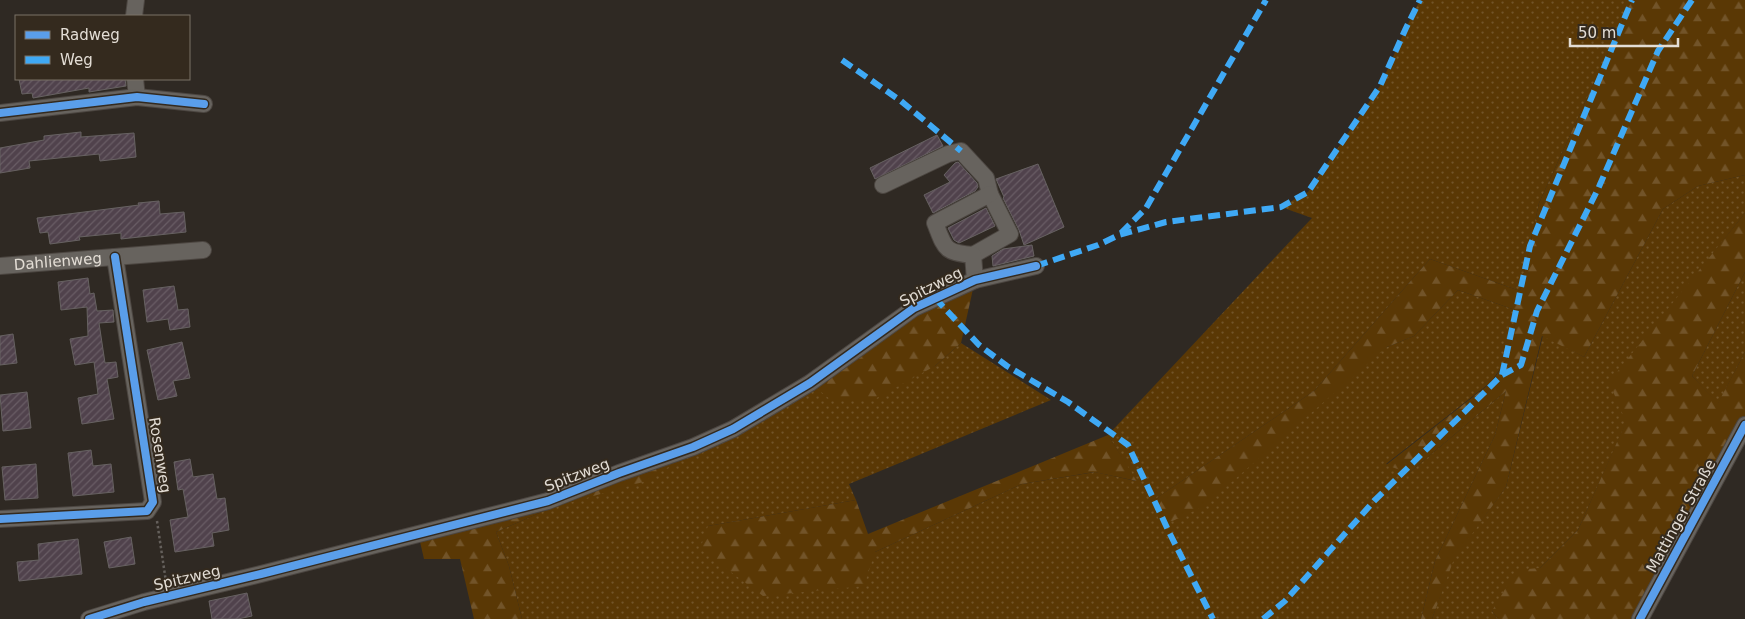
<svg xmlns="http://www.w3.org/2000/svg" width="1745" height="619" font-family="'DejaVu Sans',sans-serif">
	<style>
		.green { fill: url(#green-dots) }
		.forest { fill: url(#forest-firs) }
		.building { fill: url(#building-hatch); stroke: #676262 }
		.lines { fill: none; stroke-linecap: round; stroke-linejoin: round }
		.minor-casing { stroke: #4c4641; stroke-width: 18 }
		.path { stroke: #65605c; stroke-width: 2.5; stroke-dasharray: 2.5 2.5; stroke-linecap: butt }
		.minor { stroke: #67635e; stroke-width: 16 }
		.quiet { stroke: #3fa9f5; stroke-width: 6; stroke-dasharray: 12 6; stroke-linecap: butt }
		.cycleway-casing { stroke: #342a1e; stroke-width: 11 }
		.cycleway { stroke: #5a9eea; stroke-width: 8 }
		.labels { text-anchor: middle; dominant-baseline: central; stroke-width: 4; stroke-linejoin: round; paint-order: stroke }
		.street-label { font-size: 15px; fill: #e3ddd5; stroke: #342a1e }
	</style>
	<defs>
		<pattern id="green-dots" width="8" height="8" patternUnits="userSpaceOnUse" patternTransform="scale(1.25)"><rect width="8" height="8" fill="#5a3805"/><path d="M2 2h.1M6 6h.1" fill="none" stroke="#725429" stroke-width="1.8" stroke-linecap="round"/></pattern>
		<pattern id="forest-firs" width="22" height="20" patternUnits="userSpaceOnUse" patternTransform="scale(1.25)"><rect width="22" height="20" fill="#5a3805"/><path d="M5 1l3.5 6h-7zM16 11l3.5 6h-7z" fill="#725429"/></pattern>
		<pattern id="building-hatch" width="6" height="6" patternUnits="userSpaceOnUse" patternTransform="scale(1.25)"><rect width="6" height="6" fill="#50424c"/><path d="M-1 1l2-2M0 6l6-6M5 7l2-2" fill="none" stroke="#695d65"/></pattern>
	</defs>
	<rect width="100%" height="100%" fill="#2f2923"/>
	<g class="green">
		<polygon points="1420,0 1632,0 1539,203 1520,291 1430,259 1314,391 1151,502 1387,347 1414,336 1458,290 1518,311 1507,359 1491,382 1386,464 1409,473 1506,391 1495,435 1435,561 1421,619 522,619 509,566 496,532 551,508 810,383 935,366 961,343 1051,400 849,484 856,500 708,526 875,552 1022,484 1095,472 1136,481 1108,435 1312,218 1281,207 1308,192 1380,86 1406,28"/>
		<polygon points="1745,175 1745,213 1688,285 1578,530 1540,568 1492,611 1498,619 1432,619 1453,559 1506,487 1543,335 1584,357 1663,209 1698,186"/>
		<polygon points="1745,272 1745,352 1718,404 1692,376"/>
	</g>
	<g class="forest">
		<polygon points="1632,0 1745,0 1745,175 1698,186 1663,209 1584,357 1542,336 1506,487 1454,559 1432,619 1421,619 1435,561 1495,435 1506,391 1409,473 1386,465 1492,382 1507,359 1518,311 1458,290 1414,336 1387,347 1204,506 1162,526 1151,502 1314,391 1430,259 1520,291 1539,203"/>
		<polygon points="1745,213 1745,272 1692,376 1718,403 1745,352 1745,425 1640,619 1498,619 1492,611 1516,570 1540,568 1578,530 1626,422 1609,382"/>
		<polygon points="975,280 961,343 935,366 871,401 831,400 810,383 914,308"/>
		<polygon points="733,429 643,482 551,508 496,532 509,566 522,619 474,619 460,559 424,559 418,533 548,501"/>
		<polygon points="1108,435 1137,481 1094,472 1022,484 875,552 864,586 763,596 700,549 708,526 856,500 868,534"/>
	</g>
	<g class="building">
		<polygon points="19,79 125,79 126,86 89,92 89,88 33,98 32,93 22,94"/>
		<polygon points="81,132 81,137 134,133 136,157 100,161 99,154 29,161 30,168 0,173 0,148 44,140 44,136"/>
		<polygon points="937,135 943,146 875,179 870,168"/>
		<polygon points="958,162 977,183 978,187 975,191 933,213 924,195 950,182 944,175 955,163"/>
		<polygon points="1038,164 1064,227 1024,245 1019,230 1003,198 1004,197 996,179"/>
		<polygon points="159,201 160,214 184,212 186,232 121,239 121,233 79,237 80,240 50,244 48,232 40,233 37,218 139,205 138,203"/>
		<polygon points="986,208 995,226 959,243 954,240 948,228"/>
		<polygon points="1032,245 1034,256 993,266 992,256 1003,249"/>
		<polygon points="88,278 90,294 94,293 97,311 113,310 114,322 99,323 105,363 116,362 118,377 107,379 114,419 82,424 78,398 98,394 94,362 75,365 70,339 88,336 87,307 61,310 58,282"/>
		<polygon points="174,286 178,310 188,309 190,327 170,330 168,319 147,322 143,290"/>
		<polygon points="13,334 17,363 0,365 0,336"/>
		<polygon points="182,342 190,378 173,381 177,396 158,400 147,350"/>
		<polygon points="27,392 31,428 3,431 0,395"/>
		<polygon points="91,450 93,466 111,464 114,492 73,496 68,453"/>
		<polygon points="190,459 193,477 213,474 217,499 225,498 229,530 212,533 214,546 175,552 170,520 188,517 183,489 178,490 174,462"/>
		<polygon points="36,464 38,498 5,500 2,467"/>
		<polygon points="131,537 135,564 109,568 104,542"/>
		<polygon points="78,539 82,574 19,581 17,562 39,560 38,544"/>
		<polygon points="247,593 252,616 238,619 212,619 209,601"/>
	</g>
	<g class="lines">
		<defs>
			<g id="minor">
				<polyline points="134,16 136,0"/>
				<polyline points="135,79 137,97"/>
				<polyline points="0,113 137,97 204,104"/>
				<polyline points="883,185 948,154 961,151 986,178 990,194 1010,234 973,255"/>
				<path id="s1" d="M0,266l203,-16"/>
				<path d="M975,280l-2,-25c-29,-2 -28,-7 -38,-32l55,-29"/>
				<polyline points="0,519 147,511 153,502 115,257"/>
				<polyline points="89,619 144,602 261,574 548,501 619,473 693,447 733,429 810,383 914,308 975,280 1036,266"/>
				<polyline points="1640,619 1745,425"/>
			</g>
		</defs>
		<use href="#minor" class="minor-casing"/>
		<polyline class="path" points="157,521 166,582"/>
		<use href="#minor" class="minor"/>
		<g class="quiet">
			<polyline points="842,60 901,101 961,151"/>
			<polyline points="1121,233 1146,208 1266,0"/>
			<polyline points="1036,266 1098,245 1119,235 1166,222 1281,207 1308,192 1380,86 1406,28 1420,0"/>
			<polyline points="935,298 979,345 1007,366 1068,402 1128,445 1170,534 1213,619"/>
			<polyline points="1502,375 1521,365 1537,311 1598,189 1658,51 1692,0"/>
			<polyline points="1263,619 1285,601 1374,501 1502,375 1530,246 1632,0"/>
		</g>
		<defs>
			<g id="cycleway">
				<polyline points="0,113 137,97 204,104"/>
				<polyline points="0,519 147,511 153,502 115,257"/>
				<polyline points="89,619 144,602 261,574 548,501 619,473 693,447 733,429 810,383 914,308 975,280 1036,266"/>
				<polyline points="1640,619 1745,425"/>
			</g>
		</defs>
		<use href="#cycleway" class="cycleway-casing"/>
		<use href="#cycleway" class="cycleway"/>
	</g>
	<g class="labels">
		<g class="street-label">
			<text stroke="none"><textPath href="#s1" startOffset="58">Dahlienweg</textPath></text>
			<text transform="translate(931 287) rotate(-27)">Spitzweg</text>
			<text transform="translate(160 455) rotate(81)">Rosenweg</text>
			<text transform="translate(577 475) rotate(-21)">Spitzweg</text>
			<text transform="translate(1681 516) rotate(-61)">Mattinger Straße</text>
			<text transform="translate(187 578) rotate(-13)">Spitzweg</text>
		</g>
	</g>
	<rect x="15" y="15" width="175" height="65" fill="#342a1e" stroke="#7a7267"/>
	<rect x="25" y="31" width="25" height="8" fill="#5a9eea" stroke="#7a7267"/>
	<text x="60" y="40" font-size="15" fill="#e3ddd5">Radweg</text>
	<rect x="25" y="56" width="25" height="8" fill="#3fa9f5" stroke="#7a7267"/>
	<text x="60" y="65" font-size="15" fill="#e3ddd5">Weg</text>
	<path d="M1570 38v8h108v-8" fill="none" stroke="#e3ddd5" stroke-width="2.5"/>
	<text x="1578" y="38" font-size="15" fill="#e3ddd5" stroke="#342a1e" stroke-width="4" paint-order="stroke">50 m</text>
</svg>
